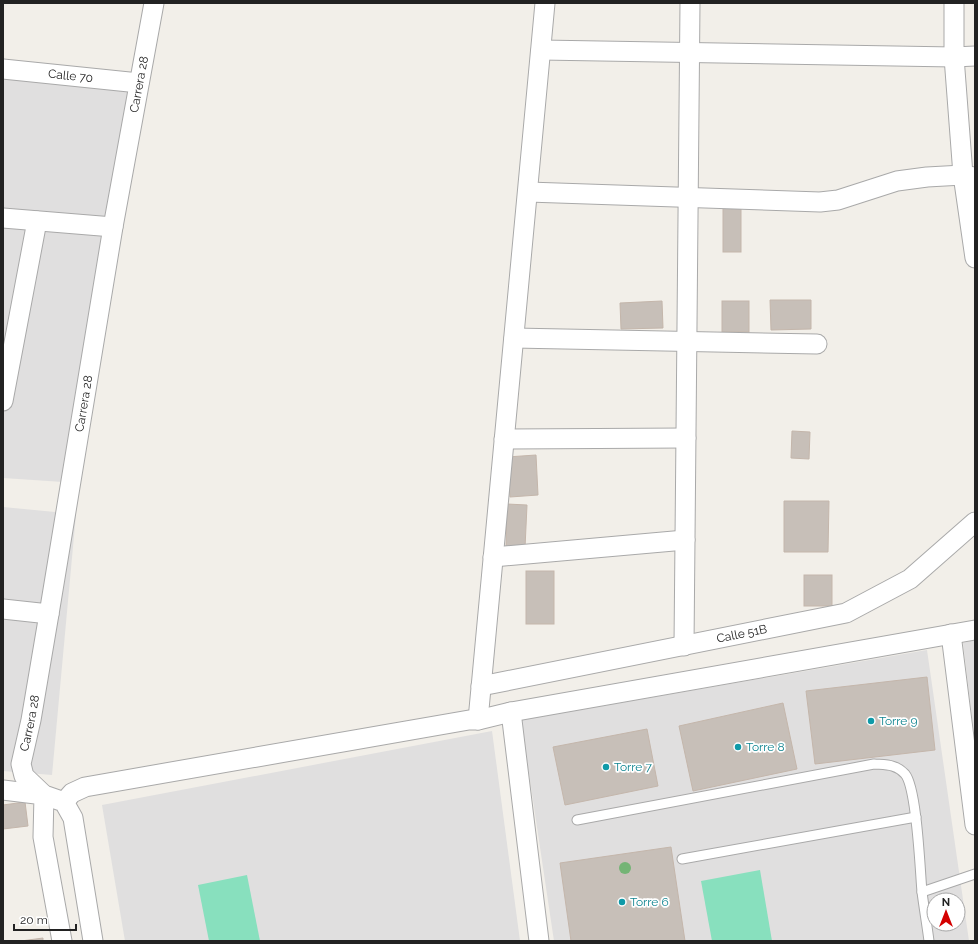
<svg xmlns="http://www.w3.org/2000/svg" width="978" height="944" font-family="Raleway,sans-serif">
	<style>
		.residential { fill: #e0dfdf; fill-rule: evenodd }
		.pitch { fill: #88e0be }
		.building { fill: #c7bfb8; stroke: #c4b6ab }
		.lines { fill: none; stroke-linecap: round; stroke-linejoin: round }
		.service-casing { stroke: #a9a9a9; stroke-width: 11 }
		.minor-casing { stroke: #a9a9a9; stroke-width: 21 }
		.service { stroke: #fff; stroke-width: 9 }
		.minor { stroke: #fff; stroke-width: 19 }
		.tree { fill: #74b475 }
		.culture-dot { fill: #0f9aa8; stroke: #fff; stroke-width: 1.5 }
		.labels { text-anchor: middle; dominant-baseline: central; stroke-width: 3.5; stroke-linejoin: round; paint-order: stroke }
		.street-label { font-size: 12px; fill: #222; stroke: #fff }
		.culture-label { font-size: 12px; fill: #0d838f; stroke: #fff; text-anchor: start }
	</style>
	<rect width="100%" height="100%" fill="#f2efe9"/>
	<g class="residential">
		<polygon points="3,69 139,83 63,482 3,478"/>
		<polygon points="3,507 76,514 52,775 3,771"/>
		<polygon points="975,640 975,742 963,643"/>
		<path d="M927,650l42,291h-415l-33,-221zM934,900h24v24h-24z"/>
		<polygon points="492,731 520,941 125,941 102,805"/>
	</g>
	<g class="pitch">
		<polygon points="760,870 772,941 712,941 701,881"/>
		<polygon points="247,875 260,941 209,941 198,885"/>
	</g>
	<g class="building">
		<rect x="723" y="208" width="18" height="44"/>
		<polygon points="770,300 811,300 811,329 771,330"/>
		<polygon points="662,301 663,328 621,329 620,303"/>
		<rect x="722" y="301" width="27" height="31"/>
		<polygon points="792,431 810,432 809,459 791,458"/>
		<polygon points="536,455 538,495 510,497 507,457"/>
		<polygon points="784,501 829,501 828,552 784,552"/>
		<polygon points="507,504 527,505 525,548 506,547"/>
		<rect x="526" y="571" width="28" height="53"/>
		<rect x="804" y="575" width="28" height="31"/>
		<polygon points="927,677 935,750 815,764 806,691"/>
		<polygon points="783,703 797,769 693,791 679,726"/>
		<polygon points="647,729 658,786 565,805 553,747"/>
		<polygon points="25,802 28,826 3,829 3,805"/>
		<polygon points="671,847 685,941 571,941 560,863"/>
		<polygon points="43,938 43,941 21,941"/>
	</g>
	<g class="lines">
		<defs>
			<g id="service">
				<path d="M577,820l297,-56c12,1 22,0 31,10 12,14 15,96 17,118 2,16 5,33 7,49"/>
				<polyline points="682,859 916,817"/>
				<polyline points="922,892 975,874"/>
			</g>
			<g id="minor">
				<polyline points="954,3 954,57 963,175 975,258"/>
				<polyline points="541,50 954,57 975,56"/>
				<path id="s1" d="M3,69l136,14"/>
				<polyline points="528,192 820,202 838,200 897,181 927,177 963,175 975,177"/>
				<polyline points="3,218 113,227"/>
				<polyline points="514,338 817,344"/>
				<polyline points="3,401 37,221"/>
				<polyline points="504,439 686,438"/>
				<polyline points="493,557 685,540"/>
				<polyline points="3,609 49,614"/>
				<polyline points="951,634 975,825"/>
				<polyline points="684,646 690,3"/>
				<path id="s2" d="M481,686l365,-73 64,-34 65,-57"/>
				<polyline points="511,712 539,941"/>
				<polyline points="478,720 545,3"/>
				<polyline points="3,790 44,795 43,837 62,941"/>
				<polyline points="64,802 72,793 85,787 469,720 478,720 511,712 975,630"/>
				<path id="s3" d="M93,941l-20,-123 -9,-16 -20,-7 -20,-19 -3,-12 10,-44 18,-106 64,-387 41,-224"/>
			</g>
		</defs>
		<use href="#service" class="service-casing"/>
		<use href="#minor" class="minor-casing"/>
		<use href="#service" class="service"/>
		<use href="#minor" class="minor"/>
	</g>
	<circle class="tree" cx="625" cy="868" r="6"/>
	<g class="culture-dot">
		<circle cx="871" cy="721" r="4"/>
		<circle cx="738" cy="747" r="4"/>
		<circle cx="606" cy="767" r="4"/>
		<circle cx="622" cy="902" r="4"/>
	</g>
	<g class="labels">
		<g class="street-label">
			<text stroke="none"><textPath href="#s1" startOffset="68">Calle 70</textPath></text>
			<text stroke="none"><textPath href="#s3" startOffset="894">Carrera 28</textPath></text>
			<text stroke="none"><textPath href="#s3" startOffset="570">Carrera 28</textPath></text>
			<text stroke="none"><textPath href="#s2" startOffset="266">Calle 51B</textPath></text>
			<text stroke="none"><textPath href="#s3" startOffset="246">Carrera 28</textPath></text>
		</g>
		<g class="culture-label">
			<text x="879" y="721">Torre 9</text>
			<text x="746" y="747">Torre 8</text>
			<text x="614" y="767">Torre 7</text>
			<text x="630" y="902">Torre 6</text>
		</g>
	</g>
	<rect width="978" height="944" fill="none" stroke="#222222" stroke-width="8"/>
	<g transform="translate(946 912)"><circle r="19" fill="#ffffff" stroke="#a7a7a7"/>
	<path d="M0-3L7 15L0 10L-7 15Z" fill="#d40000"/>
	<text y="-6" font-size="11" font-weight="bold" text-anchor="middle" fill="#222222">N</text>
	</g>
	<path d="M14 924v6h62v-6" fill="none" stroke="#222222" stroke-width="2"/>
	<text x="20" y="924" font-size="12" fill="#222222" stroke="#ffffff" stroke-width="3" paint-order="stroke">20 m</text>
</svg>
